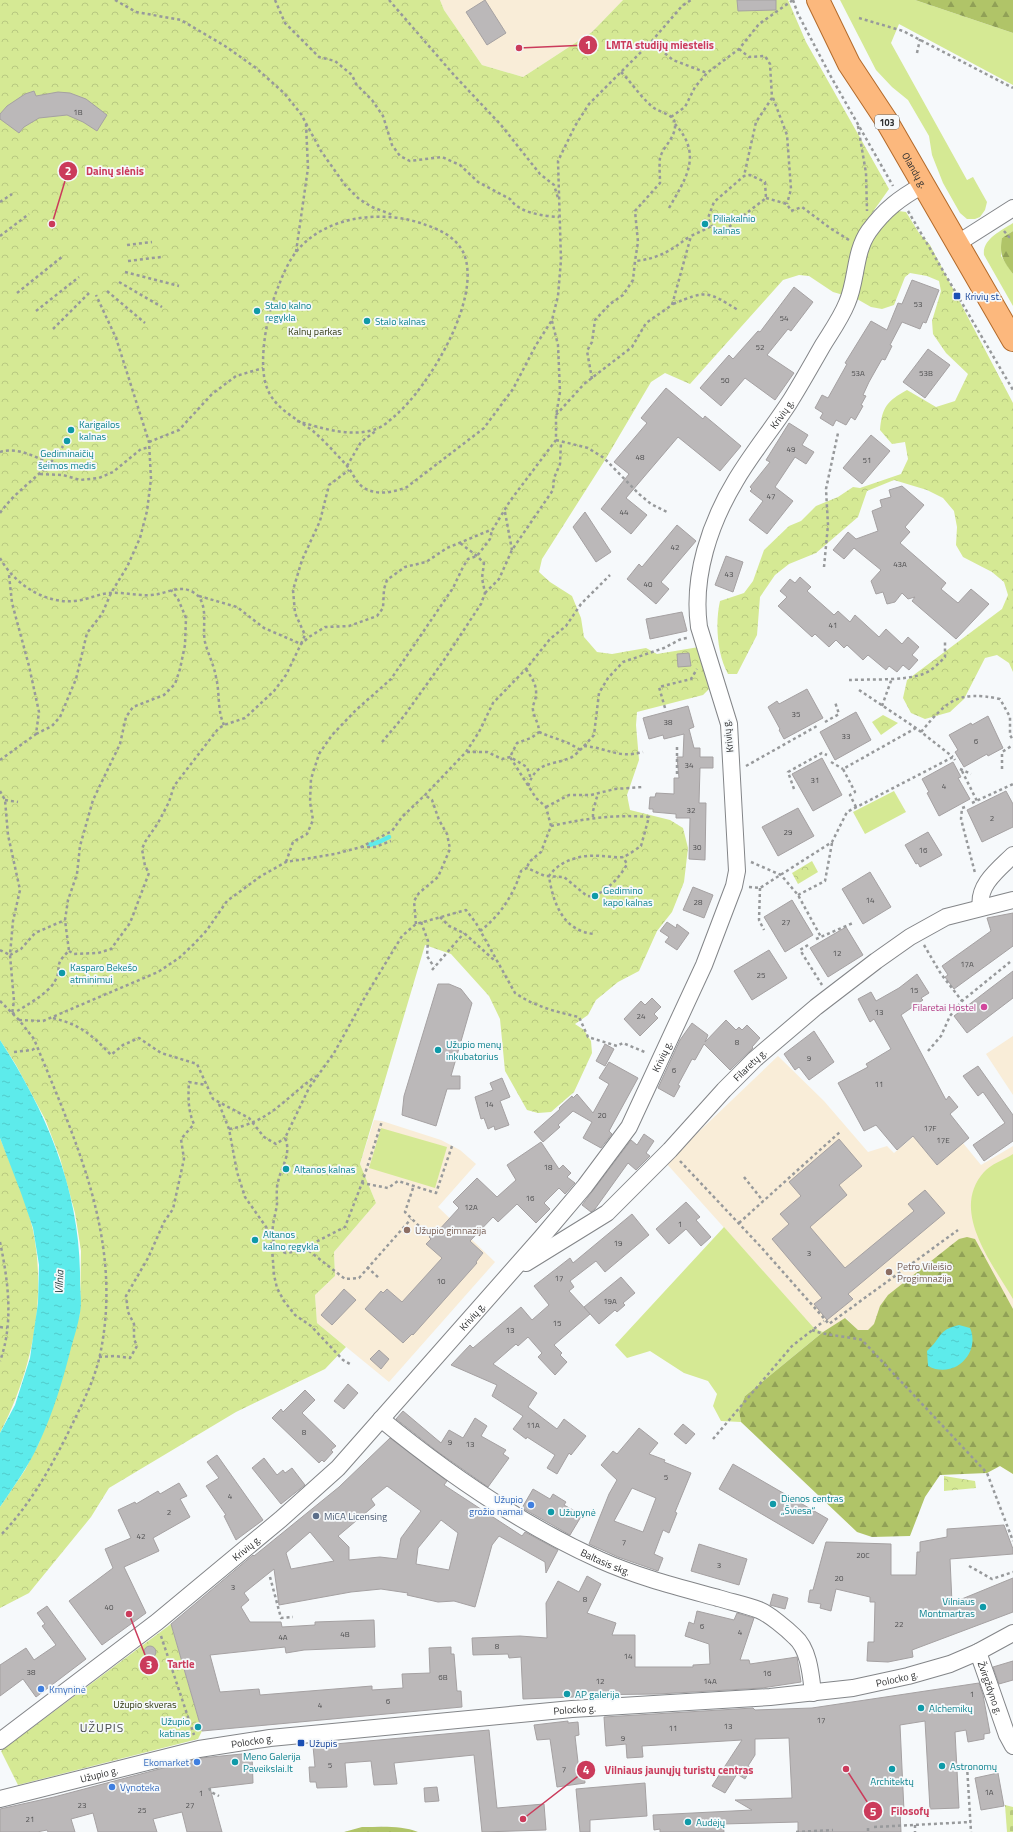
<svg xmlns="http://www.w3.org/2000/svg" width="1013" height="1832" font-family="'Titillium Web',sans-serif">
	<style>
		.education { fill: #f9edd8 }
		.green { fill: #d5e994 }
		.forest { fill: url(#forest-firs) }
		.cemetery { fill: url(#cemetery-stones) }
		.park { fill: url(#park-crowns) }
		.water { fill: url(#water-ripples) }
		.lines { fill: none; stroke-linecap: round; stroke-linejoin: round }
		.stream { stroke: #5debeb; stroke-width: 4.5 }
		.building { fill: #bbb8b9; stroke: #a5a1a2; fill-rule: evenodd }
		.street-casing { stroke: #838588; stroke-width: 18 }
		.primary-casing { stroke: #b36a2a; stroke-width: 24 }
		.path { stroke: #97999b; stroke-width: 2.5; stroke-dasharray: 3 3; stroke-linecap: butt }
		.street { stroke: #fff; stroke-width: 16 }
		.primary { stroke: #fcb87d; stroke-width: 22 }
		.culture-dot { fill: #0f9aa8; stroke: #f6f9fb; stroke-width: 1.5 }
		.transit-dot { fill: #1a4fb4; stroke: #f6f9fb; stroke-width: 1.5 }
		.hotel-dot { fill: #d1479c; stroke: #f6f9fb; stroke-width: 1.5 }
		.education-dot { fill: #8d6e63; stroke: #f6f9fb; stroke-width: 1.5 }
		.shop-dot { fill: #3f7fe0; stroke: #f6f9fb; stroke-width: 1.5 }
		.service-dot { fill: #5c6f8a; stroke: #f6f9fb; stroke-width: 1.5 }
		.labels { text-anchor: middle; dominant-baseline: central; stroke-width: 3.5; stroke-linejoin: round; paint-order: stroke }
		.number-label { font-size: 8px; fill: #515152 }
		.shield { fill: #f6f9fb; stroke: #6a6c6d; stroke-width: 1 }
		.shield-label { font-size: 9px; font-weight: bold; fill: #2e2f30 }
		.street-label { font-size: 10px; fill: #2e2f30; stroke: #f6f9fb }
		.culture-label { font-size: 10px; fill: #0d838f; stroke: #f6f9fb; text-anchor: start }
		.transit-label { font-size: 10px; fill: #164399; stroke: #f6f9fb; text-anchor: start }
		.park-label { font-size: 10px; fill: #313912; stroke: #f6f9fb }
		.hotel-label { font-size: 10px; fill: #b23c85; stroke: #f6f9fb; text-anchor: end }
		.education-label { font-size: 10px; fill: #785e54; stroke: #f6f9fb; text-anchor: start }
		.shop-label { font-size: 10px; fill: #366cbe; stroke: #f6f9fb; text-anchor: end }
		.service-label { font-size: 10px; fill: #4e5e75; stroke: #f6f9fb; text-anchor: start }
		.water-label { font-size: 11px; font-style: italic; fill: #1b3333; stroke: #f6f9fb }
		.quarter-label { font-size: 12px; letter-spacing: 1px; fill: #484a4c; stroke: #f6f9fb }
		.leader { fill: none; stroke: #cb3b5b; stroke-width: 1.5 }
		.callout-dot { fill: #cb3b5b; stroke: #f6f9fb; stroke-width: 1.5 }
		.mark-label { font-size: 12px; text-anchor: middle; font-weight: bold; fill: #fff }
		.callout-label { font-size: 11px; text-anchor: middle; font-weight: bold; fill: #cb3b5b; stroke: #f6f9fb; stroke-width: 3.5; stroke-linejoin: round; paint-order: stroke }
	</style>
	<defs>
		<pattern id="forest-firs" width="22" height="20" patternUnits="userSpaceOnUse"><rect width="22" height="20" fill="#b0c468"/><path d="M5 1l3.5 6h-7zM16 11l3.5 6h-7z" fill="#90a056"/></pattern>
		<pattern id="cemetery-stones" width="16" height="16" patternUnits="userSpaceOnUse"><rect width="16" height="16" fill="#d5e994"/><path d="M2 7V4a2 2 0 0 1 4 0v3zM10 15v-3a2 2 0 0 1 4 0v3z" fill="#b7c880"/></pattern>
		<pattern id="park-crowns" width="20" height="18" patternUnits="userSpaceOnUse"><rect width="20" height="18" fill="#d5e994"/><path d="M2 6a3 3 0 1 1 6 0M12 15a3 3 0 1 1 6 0" fill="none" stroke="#b7c880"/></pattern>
		<pattern id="water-ripples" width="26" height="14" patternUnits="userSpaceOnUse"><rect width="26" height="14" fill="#5debeb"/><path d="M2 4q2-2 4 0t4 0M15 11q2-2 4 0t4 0" fill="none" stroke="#51caca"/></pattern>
	</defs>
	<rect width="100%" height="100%" fill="#f6f9fb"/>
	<g class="education">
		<polygon points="440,0 623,0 592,32 523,77 482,65 444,10"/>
		<polygon points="1013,1036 1013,1095 986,1054"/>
		<polygon points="778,1056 824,1101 868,1152 887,1146 894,1153 920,1131 918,1142 937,1165 963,1143 981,1165 1013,1146 1013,1474 1000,1466 984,1463 846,1318 823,1332 814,1328 666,1163"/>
		<polygon points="374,1120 382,1121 441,1140 460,1150 476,1164 438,1207 495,1262 389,1382 317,1323 315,1295 335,1276 334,1252 376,1203 360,1164"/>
	</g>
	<g class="green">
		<polygon points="840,0 915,0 1013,33 1013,85 899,24 891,43 967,180 973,177 987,202 985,210 980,217 975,219 967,219 960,213 943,183 932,155 929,136 908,100 892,87 876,70"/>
		<path d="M1013,223v8l-11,7 -1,18 12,18v32l-29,-51c-2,-16 17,-24 29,-32z"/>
		<polygon points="894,791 906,812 865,834 853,812"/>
		<polygon points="381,1128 447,1147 435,1188 369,1168"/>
		<path d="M1013,1154v145c-20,-35 -64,-88 -29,-127 7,-8 20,-12 29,-18z"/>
		<polygon points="724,1227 814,1328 823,1332 745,1396 739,1411 741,1422 721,1421 713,1406 717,1394 708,1381 684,1373 650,1351 627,1358 615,1345"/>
	</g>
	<g class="forest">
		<polygon points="915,0 1013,0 1013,33"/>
		<path d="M1013,231v43c-10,-14 -14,-18 -11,-36z"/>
		<polygon points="967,1237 975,1239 1013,1309 1013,1474 1000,1466 987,1473 940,1475 925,1497 910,1536 872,1537 857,1532 741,1422 739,1411 745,1396 823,1332 845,1318 858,1330 868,1330 874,1324 880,1306 888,1295 959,1239"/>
		<path d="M362,1827c18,0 39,-2 56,5h-74z"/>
	</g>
	<polygon class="cemetery" points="1005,1805 1013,1807 1013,1832 1007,1832"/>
	<g class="park">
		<path d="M0,0h440l4,10 38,55 41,12 69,-45 31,-32h165l18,42 83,147 -17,24 5,12 14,-15 15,2 13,21 11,12 83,158v269l-4,-9 -12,-8 -12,3 -21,41 -14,13 -25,7 -14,-6 -8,-15 4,-18 95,-71 6,-14 -4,-13 -12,-10 -29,-15 -7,-12 1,-18 -3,-16 -11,-13 -16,-8 -33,-10 -27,11 -9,26 -42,36 -27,11 -14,11 -15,22 -3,38 -20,39h-9c-11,-20 -13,-51 -8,-73l24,-8 9,-12 11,-31 25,-24 12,-5 15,-15 22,-9 15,-10 7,1 41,-14 7,-15 -3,-17 -13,2 -12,-14c2,-23 7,-29 27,-40l29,17 19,-6 13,-27 -22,-21 -13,-19 -1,-13 9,-30 -2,-10 -12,-5 -17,-3 -5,4 -11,28 -12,4 -11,-2 -14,-8 -24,-7 -24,-16 -10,-1 -16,5 -93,104 -25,-11 -14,9 -46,78 -63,99 -3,13 11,10 22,14 9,22 3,19 13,15 15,2 34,-6 11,6 42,-7 4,5 6,37 -6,6 -66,17 -1,13 3,35 -12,35 3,15 40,10 13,8 5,20 -4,34 -12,30 -15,19 -18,40 -21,11 -22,18 -8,15 -13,9 9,6 7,11 1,12 -18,39 -23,20 -13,1 -11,-3 -22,-39 -5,-52 -11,-23 -38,-42 -26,-9 -65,219 16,39 -42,49 1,24 -20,19 2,28 29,24 -21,22 -89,43 -127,76 -18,29 -62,76 -29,15v-101l25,-37 14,-27 41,-130 1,-62 -6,-38 -15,-55 -15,-39 -29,-54 -16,-25z"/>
		<polygon points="883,715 898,723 881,735 872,722"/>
		<polygon points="812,861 818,872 798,884 792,873"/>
		<path d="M0,1138c12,30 26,61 33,92 14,70 -1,141 -33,203z"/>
		<polygon points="944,1476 975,1481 976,1488 944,1491"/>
		<polygon points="171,1624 202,1731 198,1739 18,1785 1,1751"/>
	</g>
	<g class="water">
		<path d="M0,1040c47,72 81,153 80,240 0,11 2,22 0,33 -2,12 -6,24 -9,35 -8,32 -18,65 -32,95 -10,23 -25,43 -39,64v-74l15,-28 15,-47 8,-55 1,-38 -6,-37 -12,-35 -21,-55z"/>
		<path d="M959,1325l11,3c11,25 -16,52 -42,38l-1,-15c15,-13 10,-21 32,-26z"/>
	</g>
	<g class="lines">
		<polyline class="stream" points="369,845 379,842 389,837"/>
	</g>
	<g class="building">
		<polygon points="485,0 506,33 487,45 466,12"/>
		<polygon points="737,0 776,0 776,10 738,11"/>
		<polygon points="34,91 36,96 58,92 70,93 86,99 107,115 97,131 83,122 67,115 39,118 24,127 19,133 0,119 0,114 7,106 25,94"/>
		<polygon points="912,280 939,290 926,323 923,322 920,329 902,322 890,345 892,346 885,360 882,359 869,382 863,395 866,396 861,405 863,406 855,420 851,417 846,425 836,420 833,426 820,418 823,413 815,408 822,395 828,398 847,364 845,363 871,321 887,330 898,303 902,304"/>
		<polygon points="794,287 813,302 791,331 788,329 767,355 794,373 775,400 745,378 721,406 700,388 729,355 733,359 758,331 760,332"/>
		<polygon points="928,349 950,365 925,398 903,382"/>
		<polygon points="666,388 703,419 705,416 741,446 720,471 678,437 626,498 647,515 631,534 601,509 629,474 614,462 647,423 641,418"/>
		<polygon points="789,423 808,435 802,445 814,452 806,464 795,457 775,487 793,501 767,534 749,520 763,501 750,491 752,489 750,487 770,462 766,460"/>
		<polygon points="871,435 890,451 862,484 843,468"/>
		<polygon points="902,486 924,505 905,527 910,532 900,543 946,583 941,589 958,603 971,589 989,604 956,639 912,601 915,597 908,599 902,593 895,602 887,604 883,592 876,594 871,581 881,570 854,548 844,559 833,550 848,532 856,539 878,531 872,511 882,507 880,500 891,497 889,490"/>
		<polygon points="585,512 611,552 596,562 573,527"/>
		<polygon points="677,525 696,541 661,582 669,589 656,604 627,579 639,564 642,567"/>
		<polygon points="726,556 743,562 733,592 715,585"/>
		<polygon points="800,577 811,587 807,591 834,615 838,611 850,622 855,615 879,637 886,629 902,644 908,637 919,647 912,655 918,660 909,670 903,665 897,672 889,666 886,670 868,655 863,660 847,645 844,648 836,640 829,647 815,634 812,637 778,606 787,597 780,591 790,579 795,583"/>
		<polygon points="682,612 687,631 650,639 646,619"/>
		<polygon points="689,653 691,666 678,667 677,654"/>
		<polygon points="807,689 823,718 784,739 779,730 780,729 768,707 777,701 779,704"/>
		<polygon points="688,706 694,727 689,729 694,748 700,748 700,757 713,757 713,768 700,768 699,803 706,803 705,860 689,859 690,818 676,818 676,814 653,812 653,809 649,809 650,797 655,797 656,793 674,794 674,778 679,778 677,757 683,757 684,734 664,739 663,735 649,739 643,718"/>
		<polygon points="856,712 871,740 835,760 820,732"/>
		<polygon points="988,716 1003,748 988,756 987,754 964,767 955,752 958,750 949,735 971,723 972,725"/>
		<polygon points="822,758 842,795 813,811 792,774"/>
		<polygon points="953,762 961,777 958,778 970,799 939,816 927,793 929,792 922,779"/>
		<polygon points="1006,791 1013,804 1013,827 982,842 967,810"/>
		<polygon points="798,808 814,836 778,856 762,827"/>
		<polygon points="928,832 942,855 920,867 918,863 916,864 905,845"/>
		<polygon points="870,872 891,907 863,924 842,889"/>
		<polygon points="693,887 713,895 704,918 683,910"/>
		<polygon points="792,900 813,935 785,952 764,917"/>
		<polygon points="1013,913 1013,946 954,989 945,977 948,975 942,966 991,931 987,918"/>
		<polygon points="667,922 676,928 677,924 689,933 677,950 665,942 669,937 660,931"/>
		<polygon points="846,927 863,955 828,977 810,948"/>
		<polygon points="769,950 787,978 752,1000 734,971"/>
		<polygon points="1013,971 1013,998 967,1033 954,1016"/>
		<polygon points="917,974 929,993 921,998 923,1000 901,1015 946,1100 949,1096 958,1107 950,1114 969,1138 937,1165 913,1136 897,1150 876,1125 864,1131 838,1083 868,1067 866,1064 891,1049 874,1019 870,1022 858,999 871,992 876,1001 899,988"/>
		<polygon points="438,984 449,984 461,989 472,1003 451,1076 460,1076 460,1089 447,1089 436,1126 402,1115 404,1096"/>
		<polygon points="652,998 661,1007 654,1014 658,1018 640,1036 624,1019 641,1001 645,1005"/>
		<polygon points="726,1020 736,1030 739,1027 742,1030 747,1025 760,1038 752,1047 753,1048 730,1070 704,1044 695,1060 692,1059 678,1085 680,1086 674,1097 658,1088 680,1040 692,1023 708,1035 705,1042"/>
		<polygon points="814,1031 834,1062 809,1080 799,1067 795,1070 784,1054"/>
		<polygon points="605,1044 614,1049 605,1066 596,1061"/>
		<polygon points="609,1062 638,1078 609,1131 612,1134 601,1148 583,1138 592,1122 573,1111 558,1125 560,1127 543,1142 534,1132 560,1109 559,1108 572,1096 573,1098 577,1094 593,1113 609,1084 599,1078"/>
		<polygon points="978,1066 1013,1115 1013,1141 984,1161 973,1145 1005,1123 983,1092 978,1096 963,1076"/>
		<polygon points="502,1078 510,1097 500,1101 509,1125 495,1130 494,1126 488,1129 484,1118 481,1119 475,1097 493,1090 490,1083"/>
		<polygon points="644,1134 654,1141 646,1153 650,1156 636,1170 628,1163 595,1209 591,1212 582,1205 631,1140 637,1145"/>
		<polygon points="839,1139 862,1166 839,1185 847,1195 810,1227 845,1268 914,1211 908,1204 925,1190 945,1213 848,1294 853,1299 827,1320 814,1304 822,1298 772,1239 789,1224 780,1214 801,1196 789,1182"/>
		<polygon points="541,1142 559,1169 563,1165 571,1173 567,1177 575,1183 565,1194 559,1188 544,1203 550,1209 536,1223 517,1204 498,1222 493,1217 470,1241 483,1253 476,1262 477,1263 413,1335 412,1334 403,1343 365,1309 381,1291 383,1293 387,1289 402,1302 442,1258 426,1244 431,1239 429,1237 436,1229 438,1231 459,1208 453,1202 477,1178 497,1197 516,1180 507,1165"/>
		<polygon points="686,1202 700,1217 696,1220 711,1237 701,1246 686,1229 669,1244 656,1229"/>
		<polygon points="632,1214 649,1235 605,1272 596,1261 570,1281 574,1287 569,1291 590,1314 554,1345 562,1353 560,1355 567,1362 555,1375 538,1357 542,1353 528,1337 518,1346 516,1344 493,1364 537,1393 528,1407 557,1429 564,1419 586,1436 571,1455 569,1453 557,1474 547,1468 555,1455 527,1437 526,1439 513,1429 523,1416 492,1396 497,1385 451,1365 470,1345 473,1348 521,1307 532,1320 549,1305 534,1286 570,1258 573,1263"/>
		<polygon points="621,1277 635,1293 623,1303 625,1305 617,1312 615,1310 599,1324 584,1307"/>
		<polygon points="344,1289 356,1300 332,1325 321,1315"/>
		<polygon points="379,1350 389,1359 381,1369 370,1359"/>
		<polygon points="348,1384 358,1393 344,1409 334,1401"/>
		<polygon points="305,1390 315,1400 302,1413 336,1446 331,1450 333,1452 324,1462 322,1460 319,1463 272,1418 281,1409 283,1412"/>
		<polygon points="403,1411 441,1443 449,1430 463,1438 475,1418 487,1426 481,1436 506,1450 503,1454 509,1458 488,1487 438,1452 396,1419"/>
		<polygon points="683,1424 695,1434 686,1444 674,1434"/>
		<path d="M639,1428l19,15 -9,11 16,6 -1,2 27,11 -16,39 2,1 -8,20 -6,-3 -9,24 9,4 -5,13 -40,-14 -29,-13 20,-50 8,-14 -16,-15 12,-14 4,3zM632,1488l24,10 -13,34 -29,-11z"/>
		<path d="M390,1438l57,43 -3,4 78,51 3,-4 33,18 -12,23 -1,-11 -46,-26 -7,9 -17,62 -21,-6 -16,1 -31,-7 1,-2 -27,-4 -30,3 -72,13 -5,-36 -30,24 5,7 -8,7 9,15h31l1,5 33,-2v-3l59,-2 1,27 -71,3 -18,3 -1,-6 -75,8 10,37 39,-3 1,6 112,-9v4l31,-2 -1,-14 28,-1 -1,-25 22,-1v7h3l3,37h4l1,16 -260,24 -31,-107 82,-69 1,1 85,-69zM387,1486l34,25 -20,27 -4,21 -17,-2 -31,3v-13l-11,-11 37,-31 -4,-6zM441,1520l17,13 -9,37 -33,-6 2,-16zM310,1532l24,29 -43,8 -5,-16z"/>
		<polygon points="217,1455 263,1520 236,1540 224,1516 226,1515 206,1486 219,1478 207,1462"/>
		<polygon points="264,1458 277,1475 283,1470 285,1473 292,1468 305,1485 281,1504 252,1468"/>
		<polygon points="733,1464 828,1519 813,1544 719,1489"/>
		<polygon points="179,1483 187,1496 180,1499 190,1517 153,1538 159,1551 124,1567 146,1613 102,1645 69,1601 113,1568 105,1549 131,1538 118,1510 135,1502 136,1504 158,1491 160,1494"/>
		<polygon points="533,1489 550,1499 553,1494 566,1502 564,1505 582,1515 570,1535 522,1508"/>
		<polygon points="1004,1525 1013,1549 1013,1554 950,1559 952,1603 1013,1578 1013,1612 912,1650 913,1657 888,1662 867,1661 868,1642 874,1642 875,1602 870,1602 870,1597 836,1589 831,1611 820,1608 821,1604 808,1602 810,1590 813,1590 826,1542 891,1544 891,1575 916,1575 917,1552 920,1552 920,1542 947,1537 947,1529"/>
		<polygon points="699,1544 747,1559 739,1585 691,1571"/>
		<polygon points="587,1576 601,1584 587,1613 616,1623 612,1635 635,1635 635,1667 693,1667 693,1665 710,1664 709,1644 685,1636 689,1622 694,1624 697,1611 734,1620 737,1613 754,1618 740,1660 749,1660 750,1664 797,1657 801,1682 762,1688 658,1694 574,1695 574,1697 523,1699 521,1657 509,1658 508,1654 473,1655 472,1638 520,1636 547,1638 546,1603 558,1581 579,1592"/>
		<polygon points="773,1594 788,1598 785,1609 770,1605"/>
		<polygon points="47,1606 86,1659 36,1697 23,1679 0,1696 0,1665 26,1648 34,1660 56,1645 42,1626 45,1624 37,1613"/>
		<circle cx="150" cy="1652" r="6"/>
		<polygon points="1013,1661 1013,1680 999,1684 993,1667"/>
		<polygon points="979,1683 983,1695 990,1733 984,1734 984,1739 968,1742 966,1730 955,1732 959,1808 930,1809 925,1721 900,1725 904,1811 900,1811 901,1832 798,1832 798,1822 723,1824 724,1832 660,1832 660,1829 654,1830 653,1815 752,1810 735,1800 792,1798 789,1738 755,1739 755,1755 748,1766 751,1768 745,1779 737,1774 725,1793 712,1786 742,1740 642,1746 643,1757 627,1758 626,1744 606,1746 604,1717 753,1708 755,1710 812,1708"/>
		<polygon points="568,1721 568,1723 578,1722 579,1735 575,1736 579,1771 584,1771 585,1783 557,1787 550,1739 537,1740 534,1725"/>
		<polygon points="489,1730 497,1808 544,1804 546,1830 482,1832 474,1755 394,1763 397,1784 374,1785 371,1761 345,1763 347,1787 317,1788 316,1782 310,1782 309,1767 315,1767 313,1746"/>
		<polygon points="252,1753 253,1783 210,1788 222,1832 187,1832 182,1812 153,1819 157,1832 98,1832 93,1813 71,1819 75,1832 48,1832 47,1830 37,1832 0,1832 0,1809 54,1797 201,1758"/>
		<polygon points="998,1773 1004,1806 981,1810 975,1778"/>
		<polygon points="645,1783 647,1816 590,1820 590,1832 580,1832 576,1789"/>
		<polygon points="437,1787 439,1801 425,1802 424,1788"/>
	</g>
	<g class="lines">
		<defs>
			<g id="street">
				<polyline points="958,243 1013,208"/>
				<path d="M981,907c-4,-22 18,-38 32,-52"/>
				<path id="s1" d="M526,1263l81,-50 63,-63 54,-60 31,-31 61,-52 60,-46 34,-24 36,-20 67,-17"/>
				<path id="s2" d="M381,1419c67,55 139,105 219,141 38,17 78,27 118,38 13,4 28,7 41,12 10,4 28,19 36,27 14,12 16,39 18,56"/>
				<path id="s3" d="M978,1652l29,83 6,11"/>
				<path id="s4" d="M0,1741l157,-119 124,-103 57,-51 203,-230 44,-52 44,-59 75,-162 30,-79 3,-15 -8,-147 -30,-97c-7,-51 11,-104 37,-147 16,-27 36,-51 53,-77 12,-19 23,-39 34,-58 8,-13 18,-27 24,-42 10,-22 7,-51 22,-72 16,-22 31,-33 54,-46"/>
				<path id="s5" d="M0,1799l199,-50 71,-11 302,-29 198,-12 83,-9 55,-12 42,-12 28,-12 35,-19"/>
			</g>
			<g id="primary">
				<path id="s6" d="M818,0l31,64 37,56 127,220"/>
			</g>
		</defs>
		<use href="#street" class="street-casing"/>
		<use href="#primary" class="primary-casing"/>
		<g class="path">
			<polyline points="115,0 136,12 181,20 225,46 256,68 284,93 301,114 321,151 345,185 359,199 372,207 393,215"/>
			<path d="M275,0l10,23 34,34 16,4 17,14 4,9 16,16 11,16 9,29 8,11 10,5 32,-4 18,8 18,17 32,17c9,14 33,17 49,18"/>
			<polyline points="389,0 454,75 501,125 540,174 554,185 558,198"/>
			<polyline points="793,0 798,14 830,75 893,186"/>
			<polyline points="859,18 903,31 1013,88"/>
			<polyline points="651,42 673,60 707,73"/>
			<polyline points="739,49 749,57 765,56 770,64 772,98 756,122 744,176"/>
			<polyline points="917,53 920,39"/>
			<path d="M621,72c12,12 20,26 33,36 7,5 20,6 21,16 1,14 -12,22 -15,34 -1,7 0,17 0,25l-25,28 3,31 -3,19"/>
			<polyline points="773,98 787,135 791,189 787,204"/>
			<polyline points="671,117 685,107 695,87 707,73 739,49 759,24 793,0"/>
			<polyline points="858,126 866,173 867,211"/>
			<polyline points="766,198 787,204 791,211 802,207 830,228 849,240"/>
			<polyline points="0,202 12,194"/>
			<path d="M669,208c17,-30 34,-53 6,-84"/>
			<polyline points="908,211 1013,390"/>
			<polyline points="1004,231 1009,237 1013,237"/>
			<polyline points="0,236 29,214"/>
			<polyline points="127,245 152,242"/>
			<polyline points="296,252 308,168 306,124"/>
			<polyline points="128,261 161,257"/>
			<polyline points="125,272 179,286"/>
			<polyline points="119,282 162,307"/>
			<polyline points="107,291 145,323"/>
			<polyline points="17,293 63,256"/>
			<path d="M673,304c34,-14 34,-13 65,6"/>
			<polyline points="36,311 79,277"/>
			<polyline points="53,329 89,293"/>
			<path d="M592,379l-5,-28 5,-9 3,-22 15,-16 13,-9 10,-15 2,-19c23,-2 37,-11 55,-25"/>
			<polyline points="556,415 584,384 632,347 646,323 672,305 691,236 712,226 720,231 730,226 766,198 765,182 750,175 744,176 714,202 708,218 712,226"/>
			<path d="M297,421c24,7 54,17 79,8 7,-2 14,-9 20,-14 33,-29 86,-116 68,-161 -7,-16 -23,-24 -38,-29 -41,-16 -101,-10 -130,27 -7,9 -13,22 -17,33 -11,24 -22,77 -12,103 8,21 29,30 46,43 8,7 16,15 23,23 4,4 8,8 11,12 6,7 9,17 17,22 14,8 30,4 43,-1l77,-59 29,-39 23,-44 16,-25 6,-24 3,-36 -3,-99 17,-35 14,-22 62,-62 31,-36 9,-6"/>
			<polyline points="556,440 588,448 604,458 639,494 651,504 669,513"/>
			<polyline points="149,442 179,430 212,394 236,376 263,368"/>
			<path d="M0,452c18,-5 34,4 50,12"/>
			<polyline points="347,466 361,442 377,430"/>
			<polyline points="40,474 63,475 80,480 99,478 113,472 141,449 150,447"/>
			<polyline points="505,512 512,550"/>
			<path d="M0,513c18,-26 47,-40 63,-67"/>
			<path d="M0,558c14,26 45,46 75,43 13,-1 24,-8 36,-8 13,-1 26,3 40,2 11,0 21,-7 32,-6 5,0 13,4 16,8 9,13 3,31 6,45 3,12 9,23 11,35 4,16 1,33 8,48"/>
			<polyline points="824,567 828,525 826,489 838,433"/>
			<polyline points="485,593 499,579 512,550 553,490 554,478 560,464 561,442"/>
			<polyline points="199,596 237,607 264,628 301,644 305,635 295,613 293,590 302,560 320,521 329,485 349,470"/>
			<path d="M526,669c5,8 11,15 10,26 0,5 -4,10 -3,15 1,8 6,13 6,22l-8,6 -14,5 -7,14 26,41 10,9 5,19 -10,26 -12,10 -2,6"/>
			<path d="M849,680c21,-1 55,1 74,-6 9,-3 16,-11 22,-17v-15"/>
			<polyline points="859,690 916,728 953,757"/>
			<polyline points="882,706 892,678"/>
			<polyline points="665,708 659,687 691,679 697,669"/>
			<polyline points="825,722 839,714 835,702"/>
			<path d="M539,732c13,6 29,9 41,18"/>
			<path d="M921,732c26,-31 36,-42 79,-33l10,18v18l3,5"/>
			<polyline points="36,734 52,726 60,717 76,679 87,633 102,614 111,593 127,567 140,538 147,511 151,479 149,442 116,338 96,295"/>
			<polyline points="382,742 404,716 442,663 481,604 485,593 482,578 484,563 477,556 460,543"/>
			<polyline points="584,746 594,735 599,693 608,678 623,662 664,648 681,639 687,638"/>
			<polyline points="467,752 487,752 502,759 510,757 527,767 531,779"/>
			<polyline points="0,760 36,734 39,712 29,666 12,603 9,575"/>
			<polyline points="831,762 843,769"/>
			<polyline points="746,766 817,726"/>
			<polyline points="960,769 971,774"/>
			<polyline points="1002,769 1002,752 1013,745"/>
			<polyline points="962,771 977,801"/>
			<polyline points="677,774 677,746"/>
			<path d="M528,786c9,-25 22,-20 42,-28 5,-2 10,-8 14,-12 25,2 33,13 59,6"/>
			<polyline points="794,789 788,772 822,753 827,755"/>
			<polyline points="0,791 5,800 8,835 20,890 13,921 10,955 14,1001 12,1014"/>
			<polyline points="5,800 18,802"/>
			<polyline points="972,803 1013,784"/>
			<polyline points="546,807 569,795 591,795 615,789 643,787"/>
			<polyline points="856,807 850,795 855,792 843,769 916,728"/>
			<polyline points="965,807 962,808 961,819 975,873"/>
			<polyline points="593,817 593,811 598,793"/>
			<path d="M551,826c32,-7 64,-12 98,-9l-8,29c-5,3 -12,9 -18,11 -7,1 -15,-1 -22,-1 -19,-2 -41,4 -52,20 4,28 15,56 46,58"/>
			<polyline points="361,847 375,847 391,841"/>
			<polyline points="286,862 293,842 307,834 313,820 310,802 311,779 319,754 332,735 356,710 391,679 453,588 463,567 468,559 477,556 490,539 492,530"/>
			<polyline points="751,862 781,875 798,895 821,937"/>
			<polyline points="749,887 760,888 832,842 847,812 953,757 955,760"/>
			<polyline points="760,888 759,920 764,930"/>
			<polyline points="798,895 825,881 832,843"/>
			<polyline points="440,917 449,926 464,933 494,960"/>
			<polyline points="421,922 428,941 427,956 434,967"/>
			<polyline points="416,924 414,901 419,893 438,877 450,849 447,834 439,820 432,800 425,795"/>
			<path d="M480,931c20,-15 34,-37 41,-60l6,-3 18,8 19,1 23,19c15,2 34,-20 40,-32l-4,-7"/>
			<polyline points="816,939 853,923"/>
			<polyline points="808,945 800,950 822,985"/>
			<polyline points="924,945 941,974 962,1001"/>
			<polyline points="0,950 10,955"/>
			<polyline points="69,951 74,954 98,953 111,949 130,923 149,873 145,866 142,849 145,842 158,823 169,802 174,786 218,729 224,725 245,718 274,691 286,675 301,644 309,637 325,627 349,626 377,616 383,608 384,589 387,580 405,567 426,562 447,548 493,529 510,501 556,440 556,416 560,392 558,345 552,321"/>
			<polyline points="10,955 21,949 35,933 65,920"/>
			<polyline points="432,970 464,933"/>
			<path d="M0,1001l19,19 15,19c42,103 90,202 66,316 -6,27 -19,51 -31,76 -19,38 -39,74 -69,105"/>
			<path d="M12,1014c12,-7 37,-21 43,-33 8,-14 -3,-15 14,-30l-4,-31 3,-20 9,-26 3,-28 13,-46 27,-56 6,-27 7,-10 31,-12 11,-11 5,-15 5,-24 1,-27 -8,-19 -7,-9"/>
			<path d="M53,1018c28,7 39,17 58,37l12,-10 16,-7 22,15 36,11 16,35 36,19 15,19 12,7 9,-6"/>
			<polyline points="19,1020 43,1021 158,972 179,958 194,944 207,930 227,901 261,876 286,862 335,854 361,847 392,831 402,817 425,795 466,752 479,732 493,703 526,669 550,639 566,626 581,604 610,575"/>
			<polyline points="928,1051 941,1036 950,1016 962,1001 1010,962"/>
			<polyline points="14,1052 32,1050 37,1047"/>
			<polyline points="219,1104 229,1129 237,1172 245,1197 271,1234 274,1275 277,1288 284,1301 295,1315 311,1326 343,1360 350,1364"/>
			<path d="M229,1129c40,-6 56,-31 87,-53"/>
			<path d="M452,1146l-16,47 -38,-12 -10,7 -26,-5 -17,44 -47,24 -12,2c-22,-8 -11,-33 -9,-49 0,-7 -1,-15 1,-22 3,-15 14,-28 7,-44l24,-50 25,-35 31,-56 37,-61 14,-12 50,-14 10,13 39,70c19,13 41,19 64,24l9,20 29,9 6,-3 24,10"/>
			<polyline points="680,1161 760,1246 829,1324 958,1230"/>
			<polyline points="744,1177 763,1201"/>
			<polyline points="362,1183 382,1121"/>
			<polyline points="413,1188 405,1212 423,1230"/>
			<polyline points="739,1223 841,1131"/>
			<path d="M0,1242c8,38 14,81 0,119"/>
			<polyline points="304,1247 345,1279 359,1278 411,1219"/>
			<polyline points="367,1267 380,1279"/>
			<polyline points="0,1327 7,1328"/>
			<path d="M812,1330c15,6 34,6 50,10l125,133 26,68"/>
			<path d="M99,1357l16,-1 15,2 7,-12 -3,-7v-15l-6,-12 -2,-16 22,-38 16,-36 9,-13 11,-50 -3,-20 13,-15c-6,-13 -6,-27 -5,-42l17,3"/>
			<polyline points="713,1439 792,1346 824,1321"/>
			<polyline points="969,1566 992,1579 1013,1572"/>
			<polyline points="270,1577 281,1618 293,1617"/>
			<polyline points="161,1636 194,1735"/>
			<polyline points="967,1766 971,1832"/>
			<polyline points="209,1788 211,1792 219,1796"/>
			<polyline points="915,1825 915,1832"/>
			<polyline points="874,1827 971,1822"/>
			<polyline points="868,1828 868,1832"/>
			<polyline points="796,1832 833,1830"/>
		</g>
		<use href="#street" class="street"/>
		<use href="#primary" class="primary"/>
	</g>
	<g class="culture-dot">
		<circle cx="705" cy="224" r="4"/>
		<circle cx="257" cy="311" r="4"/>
		<circle cx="367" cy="321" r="4"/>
		<circle cx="71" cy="430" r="4"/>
		<circle cx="67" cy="441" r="4"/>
		<circle cx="595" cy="896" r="4"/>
		<circle cx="62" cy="973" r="4"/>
		<circle cx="438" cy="1050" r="4"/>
		<circle cx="286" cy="1169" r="4"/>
		<circle cx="255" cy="1240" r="4"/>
		<circle cx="773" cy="1504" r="4"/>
		<circle cx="551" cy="1512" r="4"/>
		<circle cx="983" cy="1607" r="4"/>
		<circle cx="567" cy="1694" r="4"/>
		<circle cx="921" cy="1708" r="4"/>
		<circle cx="198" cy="1727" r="4"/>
		<circle cx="235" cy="1762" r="4"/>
		<circle cx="942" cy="1766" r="4"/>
		<circle cx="892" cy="1769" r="4"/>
		<circle cx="688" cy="1822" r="4"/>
	</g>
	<g class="transit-dot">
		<rect x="953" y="292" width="8" height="8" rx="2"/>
		<rect x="297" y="1739" width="8" height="8" rx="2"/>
	</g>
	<circle class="hotel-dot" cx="984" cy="1007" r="4"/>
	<g class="education-dot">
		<circle cx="407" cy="1230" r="4"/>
		<circle cx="889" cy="1272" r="4"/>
	</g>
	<g class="shop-dot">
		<circle cx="531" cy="1505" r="4"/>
		<circle cx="41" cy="1689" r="4"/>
		<circle cx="197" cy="1762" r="4"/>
		<circle cx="112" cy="1787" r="4"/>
	</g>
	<circle class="service-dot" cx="316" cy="1516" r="4"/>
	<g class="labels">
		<g class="number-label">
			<text x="78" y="112">1B</text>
			<text x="918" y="304">53</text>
			<text x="784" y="318">54</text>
			<text x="760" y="347">52</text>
			<text x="858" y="373">53A</text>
			<text x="926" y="373">53B</text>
			<text x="725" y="380">50</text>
			<text x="791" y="449">49</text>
			<text x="640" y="457">48</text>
			<text x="867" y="460">51</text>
			<text x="771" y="496">47</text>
			<text x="624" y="512">44</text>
			<text x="675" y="547">42</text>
			<text x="900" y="564">43A</text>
			<text x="729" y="574">43</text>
			<text x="648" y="584">40</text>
			<text x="833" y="625">41</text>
			<text x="796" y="714">35</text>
			<text x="668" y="722">38</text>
			<text x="846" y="736">33</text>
			<text x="976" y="741">6</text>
			<text x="689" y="765">34</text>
			<text x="815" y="780">31</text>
			<text x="944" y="786">4</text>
			<text x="691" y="810">32</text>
			<text x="992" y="818">2</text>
			<text x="788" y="832">29</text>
			<text x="697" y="847">30</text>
			<text x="923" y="850">16</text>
			<text x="870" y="900">14</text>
			<text x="698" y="902">28</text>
			<text x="786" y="922">27</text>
			<text x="837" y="953">12</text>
			<text x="967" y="964">17A</text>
			<text x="761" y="975">25</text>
			<text x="914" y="990">15</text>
			<text x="879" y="1012">13</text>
			<text x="641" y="1016">24</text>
			<text x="737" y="1042">8</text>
			<text x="809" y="1058">9</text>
			<text x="674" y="1070">6</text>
			<text x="879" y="1084">11</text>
			<text x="489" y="1104">14</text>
			<text x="602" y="1115">20</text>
			<text x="930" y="1128">17F</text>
			<text x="943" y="1140">17E</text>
			<text x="548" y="1167">18</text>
			<text x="530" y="1198">16</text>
			<text x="471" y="1207">12A</text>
			<text x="680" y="1224">1</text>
			<text x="618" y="1243">19</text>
			<text x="809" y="1253">3</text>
			<text x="559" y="1278">17</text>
			<text x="441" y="1281">10</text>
			<text x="610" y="1301">19A</text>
			<text x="557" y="1323">15</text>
			<text x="510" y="1330">13</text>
			<text x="533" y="1425">11A</text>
			<text x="304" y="1432">8</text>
			<text x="450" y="1442">9</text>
			<text x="470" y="1444">13</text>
			<text x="666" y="1477">5</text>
			<text x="230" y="1496">4</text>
			<text x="169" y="1512">2</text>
			<text x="141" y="1536">42</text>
			<text x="624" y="1542">7</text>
			<text x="863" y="1555">20C</text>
			<text x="719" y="1565">3</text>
			<text x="839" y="1578">20</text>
			<text x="233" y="1587">3</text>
			<text x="585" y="1599">8</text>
			<text x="109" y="1607">40</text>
			<text x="899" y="1624">22</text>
			<text x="702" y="1626">6</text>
			<text x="740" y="1632">4</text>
			<text x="345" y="1634">4B</text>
			<text x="283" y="1637">4A</text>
			<text x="497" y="1646">8</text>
			<text x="628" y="1656">14</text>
			<text x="31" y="1672">38</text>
			<text x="767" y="1673">16</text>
			<text x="443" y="1677">6B</text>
			<text x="600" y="1681">12</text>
			<text x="710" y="1681">14A</text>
			<text x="972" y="1694">1</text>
			<text x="388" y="1701">6</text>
			<text x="320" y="1705">4</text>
			<text x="821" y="1720">17</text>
			<text x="728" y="1726">13</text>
			<text x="673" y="1728">11</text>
			<text x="623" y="1738">9</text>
			<text x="330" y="1765">5</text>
			<text x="564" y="1769">7</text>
			<text x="989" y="1792">1A</text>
			<text x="201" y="1793">1</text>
			<text x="82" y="1805">23</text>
			<text x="190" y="1805">27</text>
			<text x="142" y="1810">25</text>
			<text x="30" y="1819">21</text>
		</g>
		<rect class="shield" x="875" y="115" width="24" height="14" rx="3"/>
		<g class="shield-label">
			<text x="887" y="122">103</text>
		</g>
		<g class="street-label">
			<text stroke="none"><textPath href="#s6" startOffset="196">Olandų g.</textPath></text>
			<text stroke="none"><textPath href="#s4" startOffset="1645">Krivių g.</textPath></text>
			<text transform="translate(728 736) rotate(-97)">Krivių g.</text>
			<text stroke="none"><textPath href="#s4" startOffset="961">Krivių g.</textPath></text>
			<text stroke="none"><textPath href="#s1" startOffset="301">Filaretų g.</textPath></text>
			<text stroke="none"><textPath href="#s4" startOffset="637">Krivių g.</textPath></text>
			<text stroke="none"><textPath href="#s4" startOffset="313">Krivių g.</textPath></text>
			<text stroke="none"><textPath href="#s2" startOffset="267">Baltasis skg.</textPath></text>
			<text stroke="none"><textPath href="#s5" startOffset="907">Polocko g.</textPath></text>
			<text stroke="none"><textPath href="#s3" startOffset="38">Žvirgždyno g.</textPath></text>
			<text stroke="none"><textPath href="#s5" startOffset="583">Polocko g.</textPath></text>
			<text stroke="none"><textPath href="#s5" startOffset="259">Polocko g.</textPath></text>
			<text stroke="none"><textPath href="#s5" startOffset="102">Užupio g.</textPath></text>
		</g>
		<g class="culture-label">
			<text x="713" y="218">Piliakalnio<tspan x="713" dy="12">kalnas</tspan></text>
			<text x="265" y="305">Stalo kalno<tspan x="265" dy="12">regykla</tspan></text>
			<text x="375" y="321">Stalo kalnas</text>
			<text x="79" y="424">Karigailos<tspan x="79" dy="12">kalnas</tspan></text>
			<text x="67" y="453" text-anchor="middle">Gediminaičių<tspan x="67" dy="12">šeimos medis</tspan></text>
			<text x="603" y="890">Gedimino<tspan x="603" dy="12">kapo kalnas</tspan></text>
			<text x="70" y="967">Kasparo Bekešo<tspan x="70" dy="12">atminimui</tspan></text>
			<text x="446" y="1044">Užupio menų<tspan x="446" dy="12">inkubatorius</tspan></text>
			<text x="294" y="1169">Altanos kalnas</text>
			<text x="263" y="1234">Altanos<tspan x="263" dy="12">kalno regykla</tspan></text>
			<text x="781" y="1498">Dienos centras<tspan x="781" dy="12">„Šviesa“</tspan></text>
			<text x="559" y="1512">Užupynė</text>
			<text x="975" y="1601" text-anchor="end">Vilniaus<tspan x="975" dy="12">Montmartras</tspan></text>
			<text x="575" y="1694">AP galerija</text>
			<text x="929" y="1708">Alchemikų</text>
			<text x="190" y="1721" text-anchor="end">Užupio<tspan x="190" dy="12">katinas</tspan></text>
			<text x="243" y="1756">Meno Galerija<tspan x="243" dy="12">Paveikslai.lt</tspan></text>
			<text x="950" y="1766">Astronomų</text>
			<text x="892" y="1781" text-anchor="middle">Architektų</text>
			<text x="696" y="1822">Audėjų</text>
		</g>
		<g class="transit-label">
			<text x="965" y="296">Krivių st.</text>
			<text x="309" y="1743">Užupis</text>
		</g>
		<g class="park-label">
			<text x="315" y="331">Kalnų parkas</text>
			<text x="145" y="1704">Užupio skveras</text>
		</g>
		<g class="hotel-label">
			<text x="976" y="1007">Filaretai Hostel</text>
		</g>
		<g class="education-label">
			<text x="415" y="1230">Užupio gimnazija</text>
			<text x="897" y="1266">Petro Vileišio<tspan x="897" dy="12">Progimnazija</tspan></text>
		</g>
		<g class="shop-label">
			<text x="523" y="1499">Užupio<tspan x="523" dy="12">grožio namai</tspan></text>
			<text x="49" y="1689" text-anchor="start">Kmyninė</text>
			<text x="189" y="1762">Ekomarket</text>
			<text x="120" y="1787" text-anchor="start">Vynoteka</text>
		</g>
		<g class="service-label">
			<text x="324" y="1516">MiCA Licensing</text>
		</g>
		<g class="water-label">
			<text transform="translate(59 1282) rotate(-88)">Vilnia</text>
		</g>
		<g class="quarter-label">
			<text x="102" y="1727">UŽUPIS</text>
		</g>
	</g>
	<path class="leader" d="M519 48L588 45M52 224L68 171M129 1614L149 1665M523 1819L586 1770M846 1769L873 1811"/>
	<g class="callout-dot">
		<circle cx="519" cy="48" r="4"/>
		<circle cx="52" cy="224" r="4"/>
		<circle cx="129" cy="1614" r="4"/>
		<circle cx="523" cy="1819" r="4"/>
		<circle cx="846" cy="1769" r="4"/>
		<circle cx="588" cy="45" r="10"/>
		<circle cx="68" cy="171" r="10"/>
		<circle cx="149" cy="1665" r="10"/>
		<circle cx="586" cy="1770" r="10"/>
		<circle cx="873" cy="1811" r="10"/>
	</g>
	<g class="mark-label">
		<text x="588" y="49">1</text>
		<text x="68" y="175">2</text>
		<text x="149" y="1669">3</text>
		<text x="586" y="1774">4</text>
		<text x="873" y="1816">5</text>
	</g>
	<g class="callout-label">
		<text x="660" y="49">LMTA studijų miestelis</text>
		<text x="115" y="175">Dainų slėnis</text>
		<text x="181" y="1668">Tartle</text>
		<text x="679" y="1774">Vilniaus jaunųjų turistų centras</text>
		<text x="910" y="1815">Filosofų</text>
	</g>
</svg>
